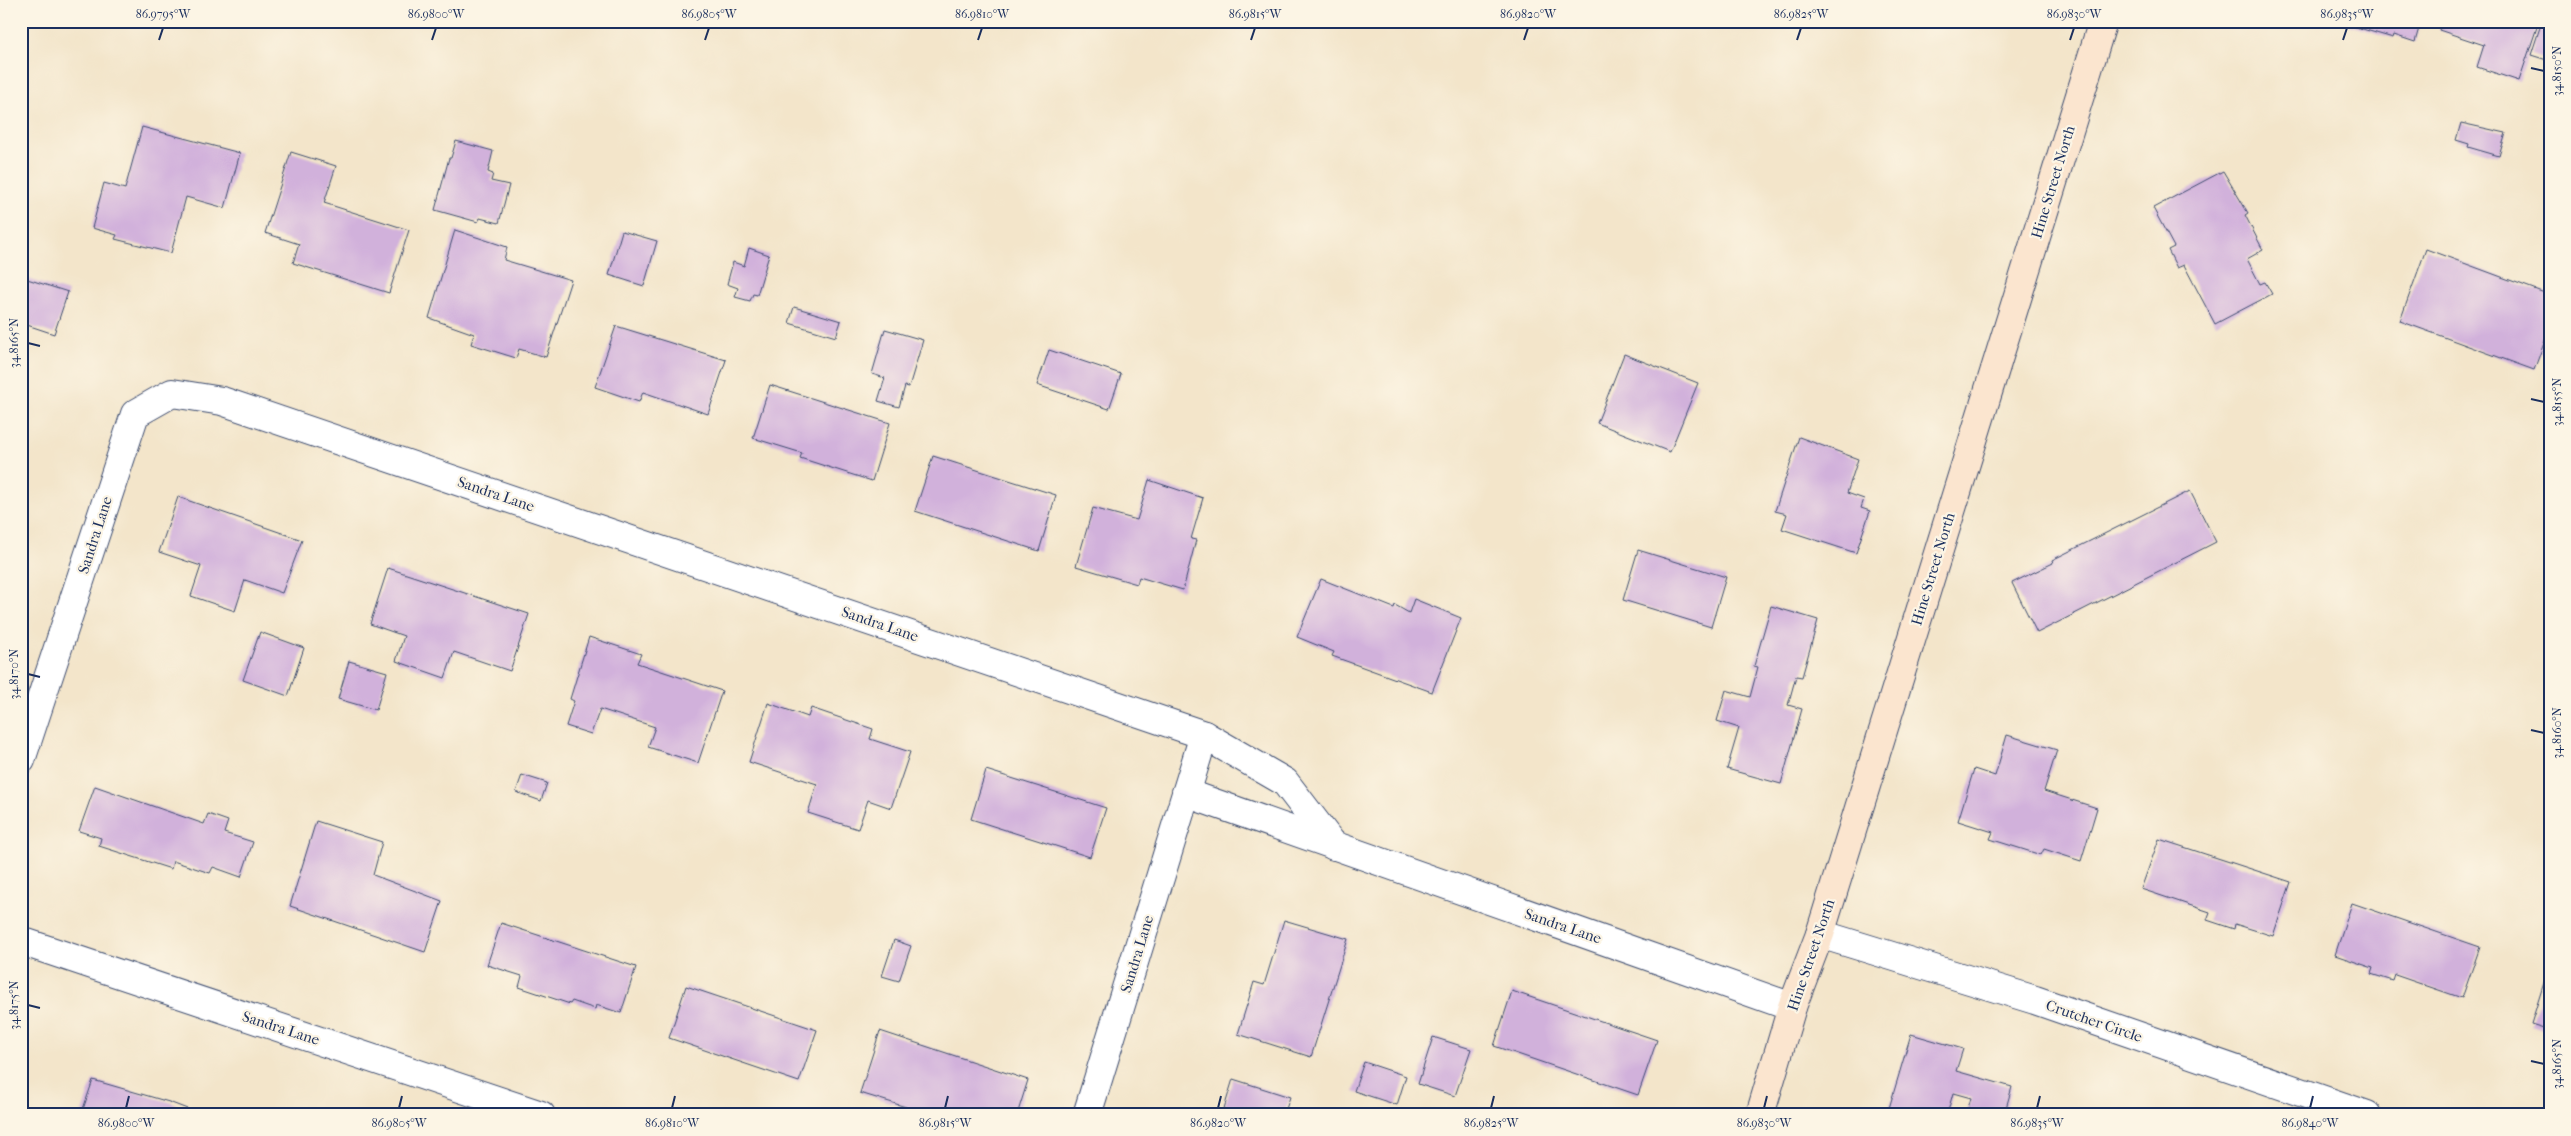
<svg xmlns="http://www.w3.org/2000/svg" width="2571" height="1136" font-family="'IM FELL French Canon',serif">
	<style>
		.building { fill: #d1b1db }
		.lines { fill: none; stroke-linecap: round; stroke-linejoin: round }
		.street-casing { stroke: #3b4a6e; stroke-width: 30 }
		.secondary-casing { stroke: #3b4a6e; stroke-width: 30 }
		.street { stroke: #fff; stroke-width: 28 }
		.secondary { stroke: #fbe5cf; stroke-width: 28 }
		.ticks { fill: none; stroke: #1b2f5e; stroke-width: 2 }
		.labels { text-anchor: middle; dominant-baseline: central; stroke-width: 4.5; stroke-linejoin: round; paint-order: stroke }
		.street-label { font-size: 15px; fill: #1b2f5e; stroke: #fcf5e5 }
		.neatline { fill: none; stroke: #1b2f5e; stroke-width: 2 }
		.ticks-label { font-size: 12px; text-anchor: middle; fill: #1b2f5e }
	</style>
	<rect width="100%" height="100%" fill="#fcf5e5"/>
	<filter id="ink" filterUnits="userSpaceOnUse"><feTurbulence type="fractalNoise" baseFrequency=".02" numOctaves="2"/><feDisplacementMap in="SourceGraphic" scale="10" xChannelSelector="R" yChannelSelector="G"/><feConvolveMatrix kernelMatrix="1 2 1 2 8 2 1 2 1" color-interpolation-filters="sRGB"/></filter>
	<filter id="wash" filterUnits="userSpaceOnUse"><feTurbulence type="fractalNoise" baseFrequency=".0096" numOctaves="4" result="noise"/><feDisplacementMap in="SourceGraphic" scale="20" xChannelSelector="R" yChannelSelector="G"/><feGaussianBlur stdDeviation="1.12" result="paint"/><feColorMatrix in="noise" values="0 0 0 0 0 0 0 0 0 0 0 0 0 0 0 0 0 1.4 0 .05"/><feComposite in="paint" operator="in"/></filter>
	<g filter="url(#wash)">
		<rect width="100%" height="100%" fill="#f3e5ca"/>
		<g id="blocks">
			<g class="building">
				<polygon points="2350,21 2421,21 2415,42 2394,35 2393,38 2349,25"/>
				<polygon points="2442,21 2539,21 2519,81 2477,67 2484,45 2439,30"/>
				<polygon points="2542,21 2550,21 2550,61 2531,55"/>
				<polygon points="2461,123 2506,133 2499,156 2468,147 2469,144 2456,140"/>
				<polygon points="142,127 240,153 225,208 186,197 171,253 115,239 117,235 92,228 104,183 125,189"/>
				<polygon points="456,141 493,151 488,172 493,174 491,181 509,185 499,223 480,218 478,222 435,210 449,158 451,158"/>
				<polygon points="291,152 336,166 324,203 409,230 389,293 293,263 299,244 265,233"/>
				<polygon points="2223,171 2248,213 2245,215 2263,250 2247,259 2260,284 2265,282 2272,294 2215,324 2184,265 2177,268 2168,250 2174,247 2153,208"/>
				<polygon points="455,230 507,247 504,260 571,280 546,357 519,349 516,358 471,344 474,334 429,318"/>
				<polygon points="622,231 657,241 644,286 609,275"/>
				<polygon points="749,248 769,255 757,295 753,294 750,301 735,297 738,288 727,284 733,262 744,266"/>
				<polygon points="2426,249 2550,295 2550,327 2534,370 2400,321"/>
				<polygon points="21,277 68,292 54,334 21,323"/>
				<polygon points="794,307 841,321 836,337 789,323"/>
				<polygon points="616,326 726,360 708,414 643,392 639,402 595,387"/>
				<polygon points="885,329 923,340 909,387 905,386 899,407 878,401 885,378 872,374"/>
				<polygon points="1049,350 1121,374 1109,409 1037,385"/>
				<polygon points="1624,354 1698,383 1670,452 1597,423"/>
				<polygon points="770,385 890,423 872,481 800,458 802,453 753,438"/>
				<polygon points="1799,437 1858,459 1847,493 1864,499 1861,508 1870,511 1856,553 1782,529 1787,514 1775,511"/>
				<polygon points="933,456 1056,495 1039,551 915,511"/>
				<polygon points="1149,480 1203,498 1191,539 1196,540 1183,590 1139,577 1137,584 1076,566 1093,508 1137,520"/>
				<polygon points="2190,491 2216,542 2037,633 2012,583 2053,563 2052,560"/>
				<polygon points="178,497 302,540 282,593 245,580 235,611 191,596 201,566 159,552"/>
				<polygon points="1638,550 1726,577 1711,627 1623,600"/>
				<polygon points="388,568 529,614 510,671 454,652 445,678 396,661 404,636 370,624"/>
				<polygon points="1321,579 1394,608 1395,605 1409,613 1414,599 1461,618 1432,692 1332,656 1334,652 1297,637"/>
				<polygon points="1771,606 1818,620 1802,677 1796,676 1788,705 1802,709 1781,784 1727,769 1739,728 1717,721 1726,690 1750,697 1758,667 1754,666"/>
				<polygon points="260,632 304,648 288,696 243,680"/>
				<polygon points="589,637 641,654 637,663 722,691 698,763 648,747 655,727 600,709 591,734 566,726 574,701 570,699"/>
				<polygon points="349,661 387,672 376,710 338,699"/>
				<polygon points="768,703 808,717 811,708 873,729 870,739 910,752 891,808 868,800 858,829 808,813 817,784 749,762"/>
				<polygon points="2007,735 2057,750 2044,791 2097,808 2081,861 2044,849 2041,855 1990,839 1993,832 1958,821 1974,769 1995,776"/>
				<polygon points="986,770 1106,808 1090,857 971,819"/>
				<polygon points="522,775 547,783 541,801 516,792"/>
				<polygon points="95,786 204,824 208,814 228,821 224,833 253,842 241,877 213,867 210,873 173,861 171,869 99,846 101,838 79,831"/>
				<polygon points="316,821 382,842 373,875 442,901 425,952 290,906"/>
				<polygon points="2159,839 2291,882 2273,936 2235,924 2234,929 2207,920 2210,912 2141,889"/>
				<polygon points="2352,903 2480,947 2462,998 2395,975 2393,981 2371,974 2373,968 2335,955"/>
				<polygon points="1284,920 1348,939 1311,1057 1238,1034 1254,982 1264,985"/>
				<polygon points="501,923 636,967 621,1013 596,1005 595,1009 572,1001 570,1004 519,987 522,976 487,965"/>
				<polygon points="894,940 911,946 899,981 882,976"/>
				<polygon points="2547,973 2550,974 2550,1030 2531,1024"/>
				<polygon points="686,986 817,1030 799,1082 669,1038"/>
				<polygon points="1512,991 1657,1040 1638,1095 1494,1046"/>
				<polygon points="880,1031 1028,1080 1017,1115 909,1115 904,1113 906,1107 860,1093"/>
				<polygon points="1911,1034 1963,1049 1956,1071 2012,1087 2004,1115 1966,1115 1971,1098 1953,1093 1947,1115 1887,1115"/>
				<polygon points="1433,1037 1471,1049 1455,1096 1418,1084"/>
				<polygon points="1364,1062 1406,1076 1397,1105 1354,1091"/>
				<polygon points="1233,1079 1290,1097 1284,1115 1222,1115"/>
				<polygon points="93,1080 169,1102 195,1112 195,1115 81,1115"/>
			</g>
		</g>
	</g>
	<g filter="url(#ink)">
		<use href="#blocks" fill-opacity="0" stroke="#3b4a6e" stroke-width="1"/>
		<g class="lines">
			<defs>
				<g id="street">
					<polyline points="21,760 135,414 172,393 222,401 1204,735 1285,782 1334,846"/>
					<polyline points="1186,793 1792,1007"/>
					<polyline points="1820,934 2035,1000 2367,1115"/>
					<polyline points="21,941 541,1115"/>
					<polyline points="1087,1115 1204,735"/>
				</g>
				<polyline id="secondary" points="1760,1115 1792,1007 1820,934 2103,21"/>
			</defs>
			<use href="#street" class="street-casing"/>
			<use href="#secondary" class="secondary-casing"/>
			<use href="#street" class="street"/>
			<use href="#secondary" class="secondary"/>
		</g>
	</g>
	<path class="ticks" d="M159,40l4,-12M432,40l4,-12M705,40l4,-12M978,40l4,-12M1251,40l4,-12M1524,40l4,-12M1797,40l4,-12M2070,40l4,-12M2343,40l4,-12M2531,68l13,3M28,343l12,3M2531,399l13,3M28,674l12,3M2531,730l13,3M28,1005l12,3M2531,1061l13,3M126,1108l3,-12M399,1108l3,-12M672,1108l3,-12M945,1108l3,-12M1218,1108l3,-12M1491,1108l3,-12M1764,1108l3,-12M2037,1108l3,-12M2310,1108l3,-12"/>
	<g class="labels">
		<g class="street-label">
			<text transform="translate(2053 182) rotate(-73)">Hine Street North</text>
			<text transform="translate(496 494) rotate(19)">Sandra Lane</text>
			<text transform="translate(95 535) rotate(-72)">Sandra Lane</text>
			<text transform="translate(1933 569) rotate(-73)">Hine Street North</text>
			<text transform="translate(880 624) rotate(19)">Sandra Lane</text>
			<text transform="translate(1563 926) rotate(19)">Sandra Lane</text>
			<text transform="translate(1137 954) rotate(-73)">Sandra Lane</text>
			<text transform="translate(1811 955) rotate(-71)">Hine Street North</text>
			<text transform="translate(2094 1021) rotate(19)">Crutcher Circle</text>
			<text transform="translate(281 1028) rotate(18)">Sandra Lane</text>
		</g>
	</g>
	<rect width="2571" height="1136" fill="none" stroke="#fcf5e5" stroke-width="55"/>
	<rect x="28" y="28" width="2516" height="1080" class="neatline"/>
	<g class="ticks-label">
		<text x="163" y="18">86.9795°W</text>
		<text x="436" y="18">86.9800°W</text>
		<text x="709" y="18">86.9805°W</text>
		<text x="982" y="18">86.9810°W</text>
		<text x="1255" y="18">86.9815°W</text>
		<text x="1528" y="18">86.9820°W</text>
		<text x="1801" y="18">86.9825°W</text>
		<text x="2074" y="18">86.9830°W</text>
		<text x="2347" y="18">86.9835°W</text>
		<text transform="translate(2557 71) rotate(-90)" y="4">34.8150°N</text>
		<text transform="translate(14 343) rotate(-90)" y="4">34.8165°N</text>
		<text transform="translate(2557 402) rotate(-90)" y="4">34.8155°N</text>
		<text transform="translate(14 674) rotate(-90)" y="4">34.8170°N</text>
		<text transform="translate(2557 733) rotate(-90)" y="4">34.8160°N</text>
		<text transform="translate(14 1005) rotate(-90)" y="4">34.8175°N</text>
		<text transform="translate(2557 1064) rotate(-90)" y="4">34.8165°N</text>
		<text x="126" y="1127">86.9800°W</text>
		<text x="399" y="1127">86.9805°W</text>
		<text x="672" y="1127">86.9810°W</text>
		<text x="945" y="1127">86.9815°W</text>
		<text x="1218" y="1127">86.9820°W</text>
		<text x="1491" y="1127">86.9825°W</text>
		<text x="1764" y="1127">86.9830°W</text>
		<text x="2037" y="1127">86.9835°W</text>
		<text x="2310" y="1127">86.9840°W</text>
	</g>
</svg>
